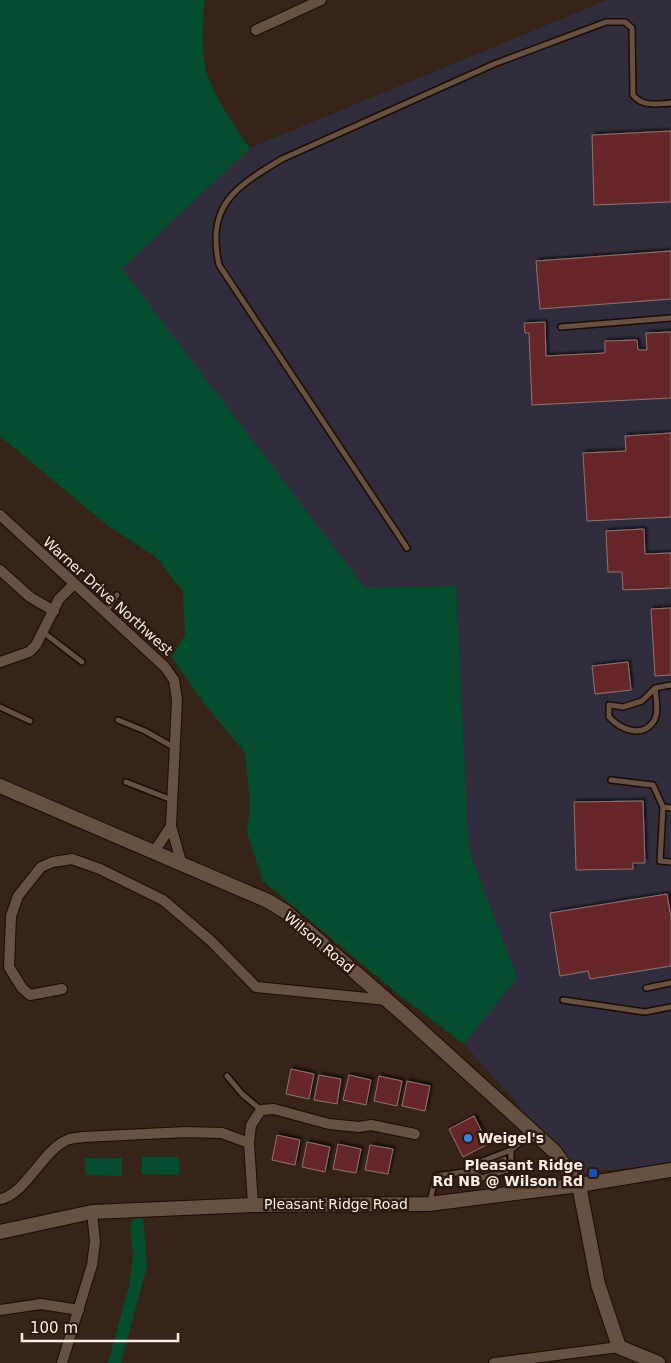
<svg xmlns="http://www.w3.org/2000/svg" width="671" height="1363" font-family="'DejaVu Sans',sans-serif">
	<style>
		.industrial { fill: #312d3d }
		.green { fill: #044e2f }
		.building { fill: #662729; stroke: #8f7372; filter: url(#shadow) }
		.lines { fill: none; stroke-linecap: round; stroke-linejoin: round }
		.lane-casing { stroke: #1c0c02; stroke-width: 8 }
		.street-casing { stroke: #1c0c02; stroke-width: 12 }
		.secondary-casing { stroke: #1c0c02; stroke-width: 16 }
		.lane { stroke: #665143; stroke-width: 5 }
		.street { stroke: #665143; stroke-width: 10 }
		.secondary { stroke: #665143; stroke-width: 14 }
		.shop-dot { fill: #3f7fe0; stroke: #2b1a0d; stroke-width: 2 }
		.transit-dot { fill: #1a4fb4; stroke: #2b1a0d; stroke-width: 2 }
		.labels { text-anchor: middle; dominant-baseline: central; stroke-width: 5; stroke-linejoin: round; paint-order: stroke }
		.street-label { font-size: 14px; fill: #fbeee6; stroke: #2b1a0d }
		.poi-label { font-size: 14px; font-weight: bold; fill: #fbeee6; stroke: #2b1a0d; text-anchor: start }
	</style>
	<defs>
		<filter id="shadow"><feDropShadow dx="2.5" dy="-2.5" stdDeviation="1" flood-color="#0009"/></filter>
	</defs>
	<rect width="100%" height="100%" fill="#352417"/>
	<polygon class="industrial" points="607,0 671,0 671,1164 578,1173 464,1044 517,978 469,850 456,586 365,588 121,269 250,148"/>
	<g class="green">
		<path d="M0,0h205c-3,22 -4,49 1,70 5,21 31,61 44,78l-128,121 243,319 91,-2 13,264 48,128 -53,66 -65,-49 -136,-114 -16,-48 3,-28 -5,-52 -46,-56 -27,-40 13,-22 -2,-43 -26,-34 -50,-33 -107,-89z"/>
		<polygon points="142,1157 179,1157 179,1175 142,1174"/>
		<polygon points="85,1158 122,1158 122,1176 85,1175"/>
		<polygon points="143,1215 147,1266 121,1363 108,1363 129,1286 133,1255 130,1228 133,1220"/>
	</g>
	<g class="building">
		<polygon points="671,131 671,202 594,205 592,135"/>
		<polygon points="671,251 671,299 540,309 536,261"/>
		<polygon points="545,322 546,356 605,353 605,341 637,340 638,350 647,350 646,333 671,332 671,398 532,405 529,333 525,333 524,323"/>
		<polygon points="671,433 671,517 587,521 583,453 626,451 625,436"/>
		<polygon points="644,529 645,554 671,553 671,588 623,590 622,572 608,572 606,531"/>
		<polygon points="671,608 671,675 655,676 651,609"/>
		<polygon points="628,662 631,690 595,694 592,666"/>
		<polygon points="643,801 645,863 633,863 633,869 576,870 574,802"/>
		<polygon points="667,894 671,917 671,966 590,979 588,971 560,976 550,913"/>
		<polygon points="291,1069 314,1074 309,1099 286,1094"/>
		<polygon points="319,1075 341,1079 337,1104 314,1100"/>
		<polygon points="349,1075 371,1080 366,1105 343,1100"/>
		<polygon points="379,1076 402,1081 397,1106 374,1101"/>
		<polygon points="407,1081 430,1086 425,1111 402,1106"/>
		<polygon points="474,1116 488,1144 463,1157 449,1129"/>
		<polygon points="277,1135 300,1140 295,1165 272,1160"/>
		<polygon points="307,1142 330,1147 325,1172 302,1167"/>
		<polygon points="338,1144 361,1149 356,1173 333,1169"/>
		<polygon points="370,1145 393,1149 388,1174 365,1170"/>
		<polygon points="505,1157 507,1168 486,1174 483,1163"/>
	</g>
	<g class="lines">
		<defs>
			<g id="lane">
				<polyline points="561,327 671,318"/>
				<path d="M407,548l-188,-283c-13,-60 16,-78 63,-106l212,-95 112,-42h19l7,6 1,67c9,12 25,9 38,8"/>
				<polyline points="106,612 117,595"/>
				<polyline points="43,632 82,662"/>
				<path d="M655,688c1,10 4,24 -1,33 -12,18 -34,8 -45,-4v-12l14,2 19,-6 13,-13 16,-3"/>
				<polyline points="0,707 30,721"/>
				<polyline points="118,720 145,731 175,748"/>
				<polyline points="611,780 653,785 663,807"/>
				<polyline points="126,782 172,800"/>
				<polyline points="671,808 663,807 660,861 671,862"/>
				<polyline points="646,988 671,983"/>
				<polyline points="563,1000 645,1012 671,1007"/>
				<polyline points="227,1076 242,1094 261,1110"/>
				<polyline points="511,1150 480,1162 471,1171 482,1178 511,1169 511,1150 533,1132"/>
				<polyline points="430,1201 436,1176 471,1171"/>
			</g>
			<g id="street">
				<polyline points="256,30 321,0"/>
				<polyline points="0,515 165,667 174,680 177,700 171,826 154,852"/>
				<polyline points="0,570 30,597 54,611"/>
				<polyline points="0,662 29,652 36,645 59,599 74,584"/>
				<polyline points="171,826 182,865"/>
				<polyline points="62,989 30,995 22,988 9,967 11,916 18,896 41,867 53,862 72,859 100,869 163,900 211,941 256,987 387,1000"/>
				<path d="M0,1199c25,-4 43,-49 67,-59 5,-2 11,-2 16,-3l103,-5 36,1 27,10"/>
				<polyline points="253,1205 249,1143 251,1125 261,1110 274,1109 329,1124 359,1127 371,1125 415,1134"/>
				<polyline points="0,1310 41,1304 79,1310"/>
				<polyline points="62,1363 92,1265 95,1242 92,1212"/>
				<polyline points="494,1363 619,1347"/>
			</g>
			<g id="secondary">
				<polyline points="0,786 268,901 286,912 403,1014 554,1151 579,1185 598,1284 619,1347 658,1363"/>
				<polyline points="0,1232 92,1212 253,1205 429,1204 579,1185 671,1170"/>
			</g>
		</defs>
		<use href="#lane" class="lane-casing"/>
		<use href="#street" class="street-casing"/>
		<use href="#secondary" class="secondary-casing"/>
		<use href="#lane" class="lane"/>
		<use href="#street" class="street"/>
		<use href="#secondary" class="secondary"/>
	</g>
	<circle class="shop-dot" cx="468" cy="1138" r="5"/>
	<rect class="transit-dot" x="588" y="1168" width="10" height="10" rx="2.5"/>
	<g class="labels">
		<g class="street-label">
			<text transform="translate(108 596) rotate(42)">Warner Drive Northwest</text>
			<text transform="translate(319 942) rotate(40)">Wilson Road</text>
			<text x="336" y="1204">Pleasant Ridge Road</text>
		</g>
		<g class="poi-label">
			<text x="478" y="1138">Weigel's</text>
			<text x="583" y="1165" text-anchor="end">Pleasant Ridge<tspan x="583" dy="16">Rd NB @ Wilson Rd</tspan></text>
		</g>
	</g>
	<path d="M22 1333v8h156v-8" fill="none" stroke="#fbeee6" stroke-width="2.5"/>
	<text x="30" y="1333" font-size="15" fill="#fbeee6" stroke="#2b1a0d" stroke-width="4" paint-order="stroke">100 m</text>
</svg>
